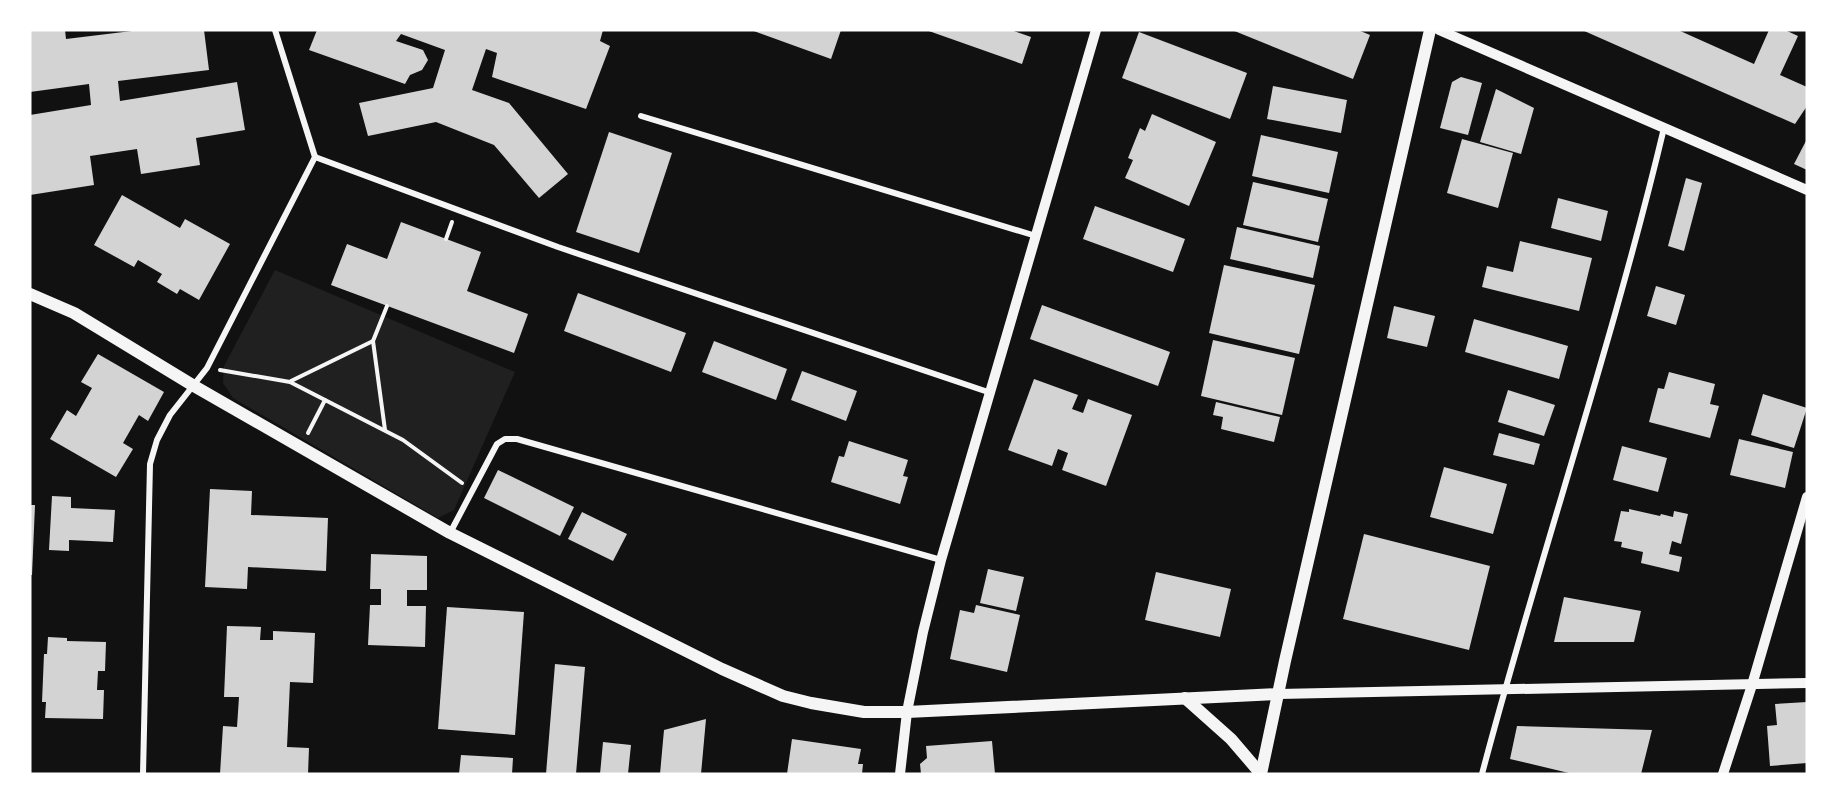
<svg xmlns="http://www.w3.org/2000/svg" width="1837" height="804" font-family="'Archivo Narrow',sans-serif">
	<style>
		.green { fill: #202020 }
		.building { fill: #d3d3d3 }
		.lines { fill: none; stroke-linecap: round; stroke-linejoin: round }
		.path { stroke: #f5f5f5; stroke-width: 4 }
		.minor { stroke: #f5f5f5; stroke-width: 6 }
		.tertiary { stroke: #f5f5f5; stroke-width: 10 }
		.secondary { stroke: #f5f5f5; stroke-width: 12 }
	</style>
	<rect width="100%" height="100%" fill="#111"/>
	<polygon class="green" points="275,270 515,372 454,510 438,518 233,398 223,383 224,366"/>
	<g class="building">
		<polygon points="30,30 65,30 66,39 140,30 204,30 209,70 118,81 120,101 237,82 245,130 196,138 200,165 141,174 137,149 90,156 94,185 30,195 30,115 91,105 89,84 30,92"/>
		<polygon points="317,30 603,30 600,41 610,46 586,109 492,77 497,53 486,49 472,90 509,103 568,174 539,198 494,145 436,122 368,136 359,103 433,88 445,50 401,34 396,41 423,50 428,60 422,70 410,75 405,84 309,50"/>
		<polygon points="751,30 841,30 831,59"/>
		<polygon points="926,30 1011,30 1031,37 1022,64"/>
		<polygon points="1232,30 1358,30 1370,35 1353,79"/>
		<polygon points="1582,30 1678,30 1754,64 1769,30 1785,30 1798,36 1780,75 1807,87 1807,106 1795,124"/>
		<polygon points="1139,32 1247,73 1230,119 1122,78"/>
		<polygon points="1461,77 1482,83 1468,135 1440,128 1452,82"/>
		<polygon points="1273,86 1347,100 1341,133 1267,119"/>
		<polygon points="1496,89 1534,108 1521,154 1480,142"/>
		<polygon points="1152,114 1216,142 1189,206 1125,178 1133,160 1128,158 1140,128 1145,131"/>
		<polygon points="609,132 672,153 639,253 576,232"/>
		<polygon points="1261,135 1338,152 1329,193 1252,176"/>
		<polygon points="1462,139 1513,153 1498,208 1447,193"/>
		<polygon points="1807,139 1807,170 1794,164"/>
		<polygon points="1686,178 1702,183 1684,251 1668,246"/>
		<polygon points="1253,182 1328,199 1318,242 1243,225"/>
		<polygon points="122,195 180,228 185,219 230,244 199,300 180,289 177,294 157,282 162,274 138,260 134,267 94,245"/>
		<polygon points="1558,198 1608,211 1601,241 1551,228"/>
		<polygon points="1095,206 1185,239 1173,272 1083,239"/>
		<polygon points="401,222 481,252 467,291 528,314 514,353 331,285 347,244 387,259"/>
		<polygon points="1237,227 1320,246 1313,278 1230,259"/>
		<polygon points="1520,241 1592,258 1579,311 1482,287 1487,266 1513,272"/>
		<polygon points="1224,265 1315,285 1299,354 1209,333"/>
		<polygon points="1656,286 1685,295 1676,325 1647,316"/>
		<polygon points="578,293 686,333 671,372 564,331"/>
		<polygon points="1042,305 1170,352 1158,386 1030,339"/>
		<polygon points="1394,306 1435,316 1427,347 1387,338"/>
		<polygon points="1474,319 1568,346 1559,379 1465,352"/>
		<polygon points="1213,340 1295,358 1282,415 1201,396"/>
		<polygon points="714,341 787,369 776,400 702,372"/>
		<polygon points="98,354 164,392 148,421 139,415 123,443 133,449 116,477 50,439 67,410 76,416 92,388 81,382"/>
		<polygon points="802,371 857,391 846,421 791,400"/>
		<polygon points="1669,372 1715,384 1710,404 1719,406 1710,438 1649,422 1658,388 1664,389"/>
		<polygon points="1034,379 1078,395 1072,409 1083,413 1088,399 1132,415 1106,486 1062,470 1068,453 1058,449 1052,466 1008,450"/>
		<polygon points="1508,390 1555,405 1544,436 1498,422"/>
		<polygon points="1763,394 1807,408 1794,448 1751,435"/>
		<polygon points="1216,402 1280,417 1274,442 1221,429 1223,417 1213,415"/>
		<polygon points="1499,433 1540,444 1534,465 1493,455"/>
		<polygon points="1739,439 1793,452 1785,488 1730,475"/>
		<polygon points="849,441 908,460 903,476 908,477 900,504 831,482 839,456 844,457"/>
		<polygon points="1622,446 1667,458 1658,492 1613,480"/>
		<polygon points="1444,467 1507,484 1493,534 1430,517"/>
		<polygon points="498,470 574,507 560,536 484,498"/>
		<polygon points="210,489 252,491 251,515 328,518 326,571 248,567 247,589 205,587"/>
		<polygon points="52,496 71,497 71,508 115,510 113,542 69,540 69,551 49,550"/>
		<polygon points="30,505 35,505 32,575 30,575"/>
		<polygon points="1629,509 1660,516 1661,514 1673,517 1674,511 1688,514 1681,544 1672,541 1669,554 1682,557 1679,572 1641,563 1643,552 1621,547 1622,542 1614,541 1621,511 1629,512"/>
		<polygon points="582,512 627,534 613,561 568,539"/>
		<polygon points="1364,534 1490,566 1469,650 1343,619"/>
		<polygon points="371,554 427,556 427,590 407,590 407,606 426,606 425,647 368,645 370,605 381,605 381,589 370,589"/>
		<polygon points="988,569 1024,577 1016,611 980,603"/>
		<polygon points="1156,572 1231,589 1220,637 1145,620"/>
		<polygon points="1564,597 1641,611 1634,642 1554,642"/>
		<polygon points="976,605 1020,615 1007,672 950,659 960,610 974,613"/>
		<polygon points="447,607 524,612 515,735 438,729"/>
		<polygon points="227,626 261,627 260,640 273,640 273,631 315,633 313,683 290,682 287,747 309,748 308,774 220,774 223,726 237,727 239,697 224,697"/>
		<polygon points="48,637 67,638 67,641 106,642 105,671 98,671 97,690 104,690 103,719 45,718 46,702 42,702 44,654 47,654"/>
		<polygon points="555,664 585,667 576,774 546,774"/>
		<polygon points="1807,702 1807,763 1770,766 1767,726 1777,725 1775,704"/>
		<polygon points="706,719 701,774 660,774 664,730"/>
		<polygon points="1517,726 1652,730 1641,774 1573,774 1510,759"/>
		<polygon points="792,739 861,749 858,764 863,764 862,774 787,774"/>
		<polygon points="992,741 995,774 921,774 920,764 927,758 926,746"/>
		<polygon points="603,742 631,745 628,774 600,774"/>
		<polygon points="461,755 513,758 512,774 459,774"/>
	</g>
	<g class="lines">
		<g class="path">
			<polyline points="446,239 452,222"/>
			<polyline points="220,370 290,382 403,440 462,483"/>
			<polyline points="291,381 373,341"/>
			<polyline points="385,430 373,341 387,306"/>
			<polyline points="308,433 325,400"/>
		</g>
		<g class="minor">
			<polyline points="275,30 315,157"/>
			<polyline points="641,116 1036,236"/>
			<polyline points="315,157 558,247 991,393"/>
			<polyline points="450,533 497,444 505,439 517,439 941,560"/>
			<polyline points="143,774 150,464 157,440 170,415 207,368 315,157"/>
			<path d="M1482,774c57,-216 130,-428 182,-646"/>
		</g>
		<g class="tertiary">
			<polyline points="1439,30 1807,190"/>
			<polyline points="1279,694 1807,683"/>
			<polyline points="900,774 907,712 923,632 941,560 1096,30"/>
			<polyline points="1723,774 1752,685 1807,497"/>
		</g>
		<g class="secondary">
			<polyline points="30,294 74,313 194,386 450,533 722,669 783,696 811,703 864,712 907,712 1279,694"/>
			<polyline points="1185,698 1231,739 1261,774"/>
			<polyline points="1261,774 1285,661 1430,30"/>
		</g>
	</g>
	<rect width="1837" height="804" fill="none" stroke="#ffffff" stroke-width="63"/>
</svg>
